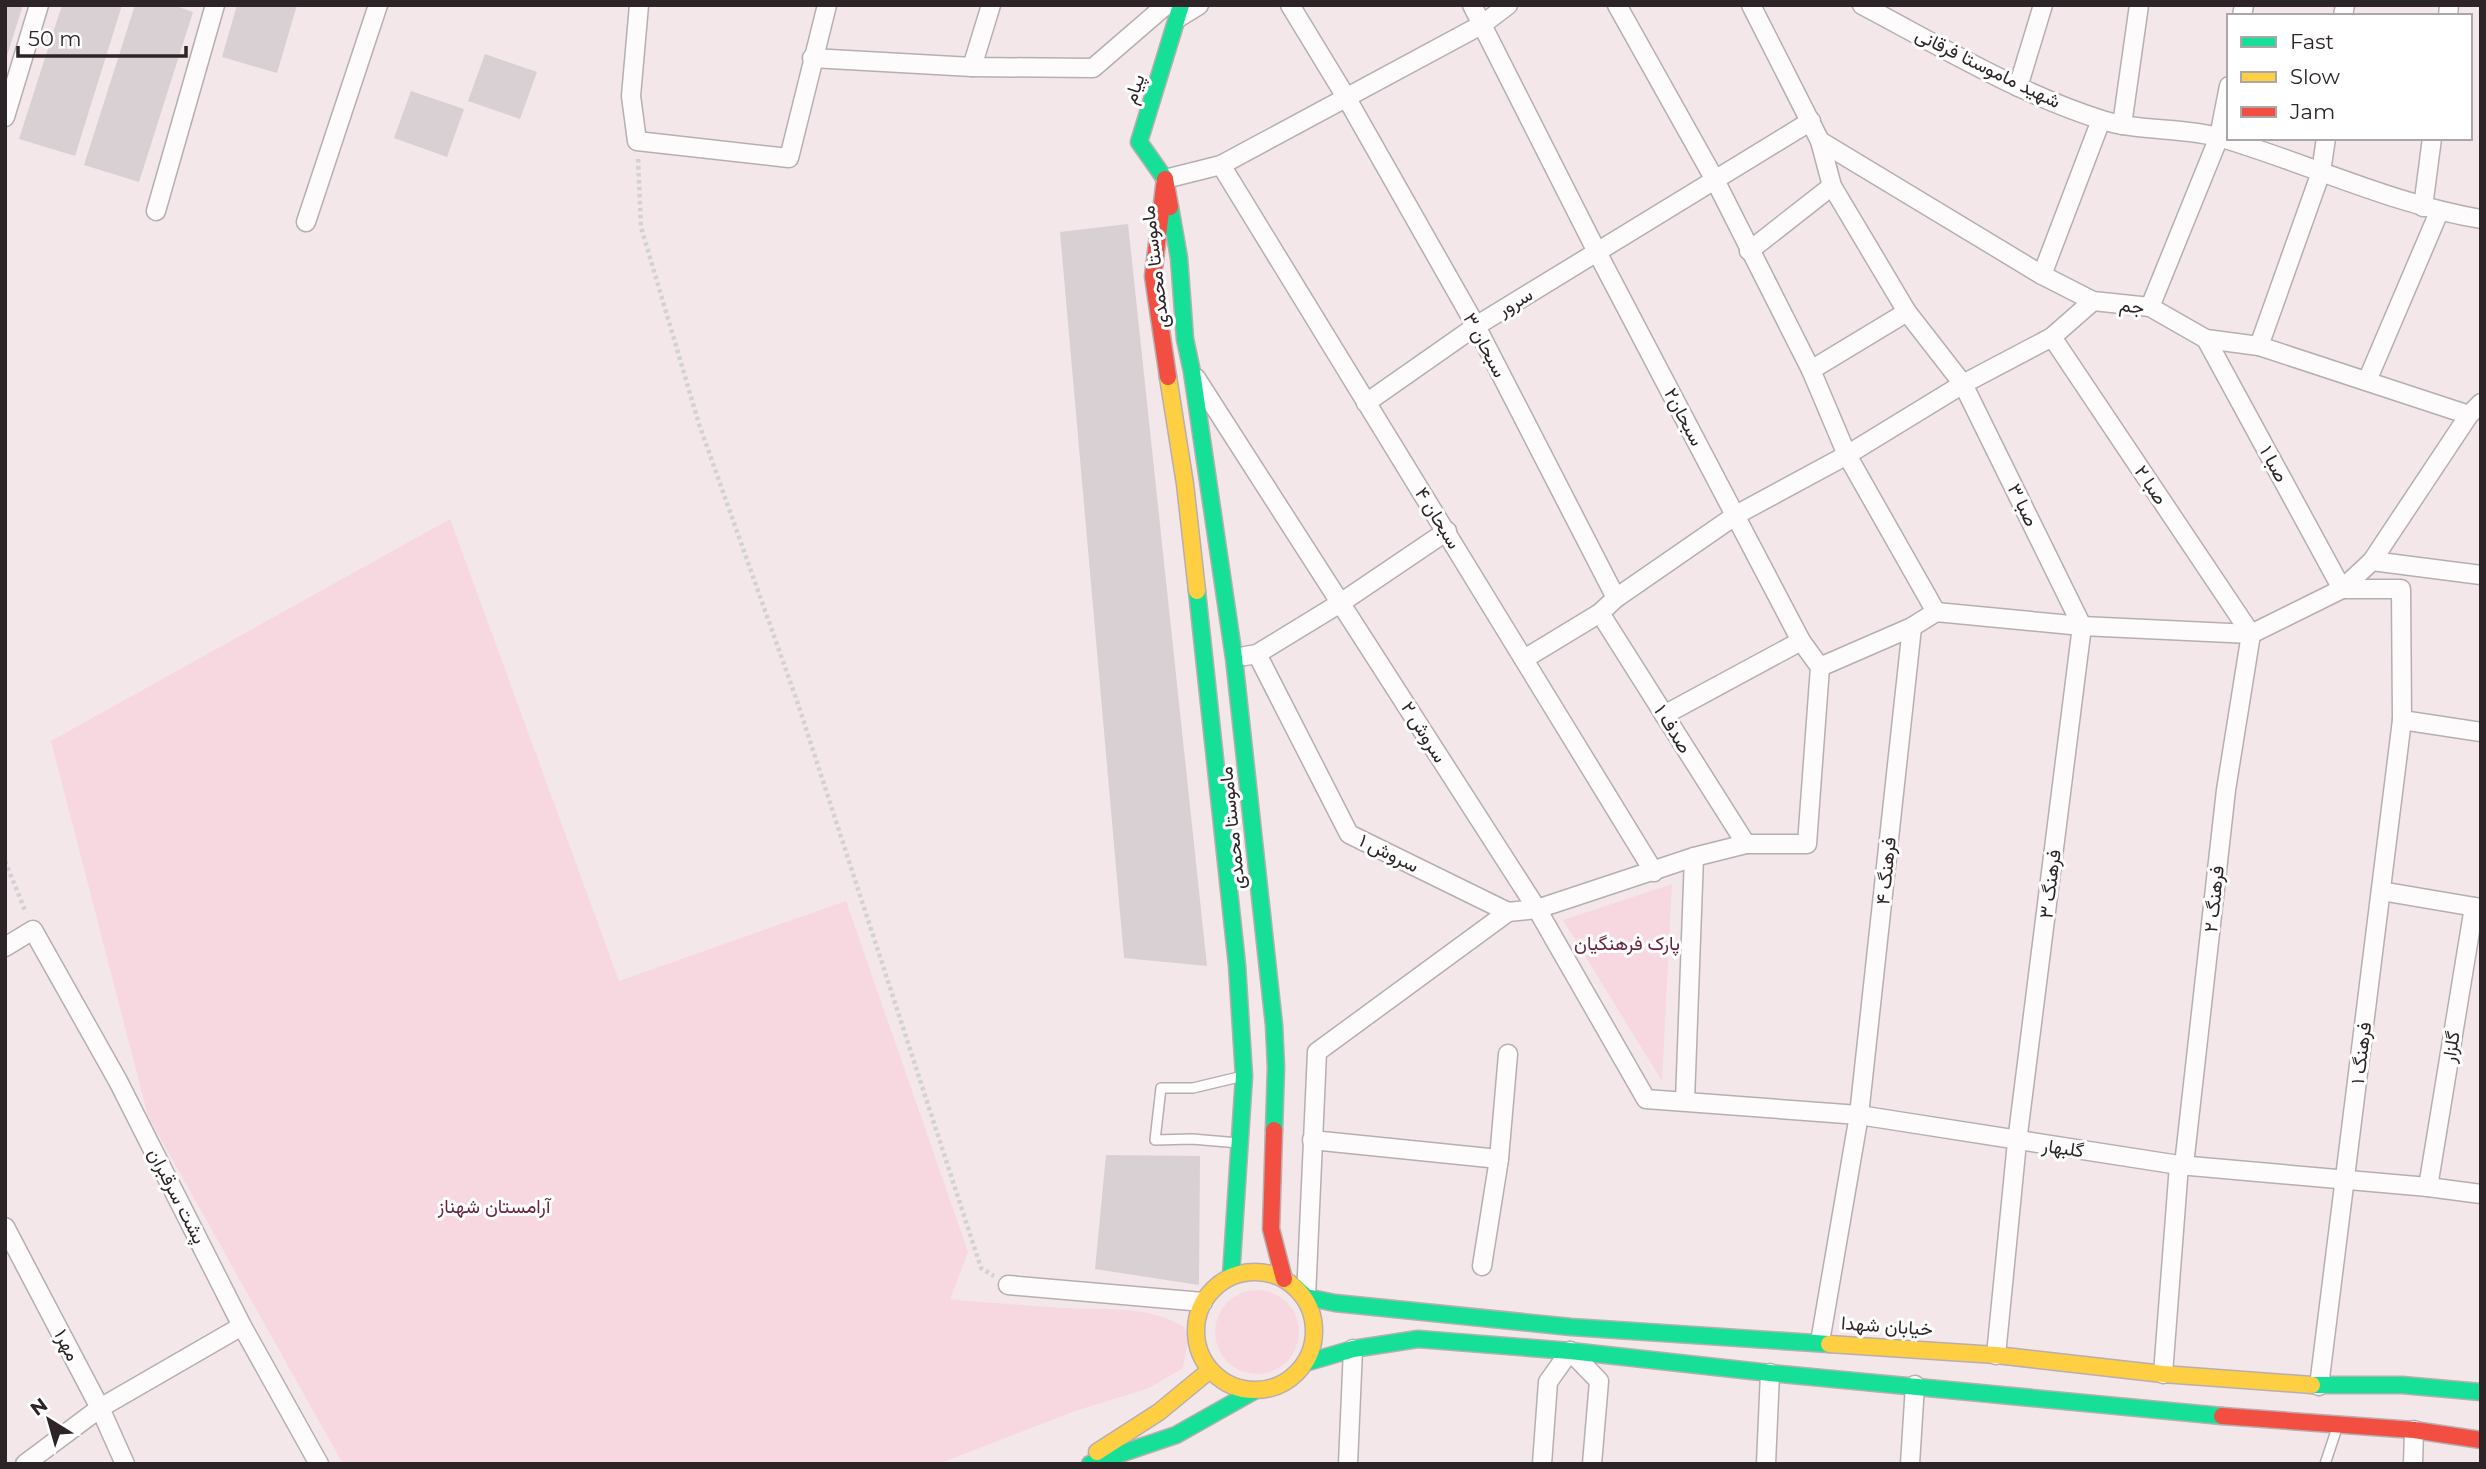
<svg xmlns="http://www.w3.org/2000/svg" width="2486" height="1469" font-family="Montserrat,Vazirmatn,sans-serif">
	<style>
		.green { fill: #f7d8e0 }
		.building { fill: #d9d0d3 }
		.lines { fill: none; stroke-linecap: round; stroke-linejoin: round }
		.lane-casing { stroke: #b7aeb0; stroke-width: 12 }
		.street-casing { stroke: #b7aeb0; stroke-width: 21 }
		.fast-casing { stroke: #b7aeb0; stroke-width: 19 }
		.slow-casing { stroke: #b7aeb0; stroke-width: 19 }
		.jam-casing { stroke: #b7aeb0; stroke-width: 19 }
		.path { stroke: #d4d1d2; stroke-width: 4.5; stroke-dasharray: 3.5 3.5; stroke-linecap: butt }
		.lane { stroke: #fdfbfc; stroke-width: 9 }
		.street { stroke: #fdfbfc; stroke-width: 18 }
		.fast { stroke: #16e098; stroke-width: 16 }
		.slow { stroke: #ffcf43; stroke-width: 16 }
		.jam { stroke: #f24e42; stroke-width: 16 }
		.labels { text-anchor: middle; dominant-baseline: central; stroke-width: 6; stroke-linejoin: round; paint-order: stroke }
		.street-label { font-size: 19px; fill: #2c2426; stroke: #fff }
		.park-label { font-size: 19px; fill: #69233b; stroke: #fff }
	</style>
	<rect width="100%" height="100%" fill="#f3e7ea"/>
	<g class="green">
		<path d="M450,519l169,462 227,-80 122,351 -18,47c37,4 75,6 113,9 39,2 86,-3 121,19l4,12 -5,29 -34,20 -74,23 -137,53h-595l-195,-348 -97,-375z"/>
		<polygon points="1672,884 1662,1081 1563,920"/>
		<circle cx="1257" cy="1332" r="42"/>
	</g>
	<g class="building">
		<polygon points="5,5 23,5 6,59 5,59"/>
		<polygon points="62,5 122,5 75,156 19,139"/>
		<polygon points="135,5 173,5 193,12 139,182 84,165"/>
		<polygon points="237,5 297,5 277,73 222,57"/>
		<polygon points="485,54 537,72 520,119 468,101"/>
		<polygon points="411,91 464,109 447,157 394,138"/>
		<polygon points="1128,224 1207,966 1124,958 1060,232"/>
		<polygon points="1106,1155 1200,1156 1199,1285 1095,1269"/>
	</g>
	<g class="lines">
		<defs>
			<g id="lane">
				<polyline points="1239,1143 1192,1139 1155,1140 1161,1088 1193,1088 1243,1076"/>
				<polyline points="2325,1464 2338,1425"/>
			</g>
			<g id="street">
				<polyline points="639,5 631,96 637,141 789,158 827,5"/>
				<polyline points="1290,5 1346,97 1476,326 1616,598"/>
				<polyline points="1617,5 1715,180 1811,370 1847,455 1936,612"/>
				<polyline points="1751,5 1820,141 1832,186 1907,312 1963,384 2082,626 2017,1142 1996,1355"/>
				<path d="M1862,5c78,41 155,88 240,115 38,12 82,7 120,18 87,26 170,66 259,81"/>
				<polyline points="2242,16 2244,5"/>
				<polyline points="2343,16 2345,5"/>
				<polyline points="2448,16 2449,5"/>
				<polyline points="1178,18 1199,5"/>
				<polyline points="812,58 972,67 1093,68 1166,5"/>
				<polyline points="972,67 991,5"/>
				<polyline points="2018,87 2043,5"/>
				<polyline points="5,117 39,5"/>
				<polyline points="2122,125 2139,5"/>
				<polyline points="1820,141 2042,275 2093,301 2150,307 2206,339 2259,346 2469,415"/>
				<polyline points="1221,165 1654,872"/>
				<polyline points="1165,179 1221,165 1483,24 1508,5"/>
				<polyline points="2423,207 2432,138"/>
				<polyline points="156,211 215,5"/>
				<polyline points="306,222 378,5"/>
				<polyline points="1749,251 1832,186"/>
				<polyline points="2042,275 2101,120"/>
				<polyline points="2150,307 2219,137 2229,86"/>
				<polyline points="2052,337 2251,634 2226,790 2184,1165"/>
				<polyline points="2206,339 2342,589 2401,589 2402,720 2319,1386"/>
				<polyline points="2259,346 2321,172 2326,138"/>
				<polyline points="1811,370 1907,312"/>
				<polyline points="1196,378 1537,909 1646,1099 1859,1115 2179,1165 2428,1187 2481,1194"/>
				<polyline points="2367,381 2439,212"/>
				<polyline points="1366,403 1476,326 1811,121"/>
				<polyline points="2372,561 2481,575"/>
				<polyline points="1600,613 1746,844"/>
				<polyline points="1257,654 1349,834 1508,912 1537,909 1694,857 1746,844 1807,844 1820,667 1801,641 1597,252 1472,5"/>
				<polyline points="1245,656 1257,654 1342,602 1447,531"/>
				<polyline points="1524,659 1600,613 1616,598 1736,515 1847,455 1963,384 2052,337 2093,301"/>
				<polyline points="1820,667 1912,627 1936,612 2082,626 2251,634 2342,589 2372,561 2469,415 2481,403"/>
				<polyline points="1664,715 1801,641"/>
				<polyline points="2402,720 2481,732"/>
				<polyline points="2381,891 2481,908"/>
				<polyline points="5,947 33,930 118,1081 242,1326 319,1464"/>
				<polyline points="1685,1101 1694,857"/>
				<polyline points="1312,1140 1499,1159"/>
				<polyline points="2428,1187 2474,907"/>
				<polyline points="5,1227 100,1408 125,1464"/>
				<polyline points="1482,1266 1499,1159 1508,1054"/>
				<polyline points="1008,1285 1203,1302"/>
				<polyline points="1306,1297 1317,1052 1508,912"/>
				<polyline points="1820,1342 1859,1115 1912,627"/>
				<polyline points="1570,1351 1599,1381 1592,1464"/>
				<polyline points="2163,1374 2179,1165"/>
				<polyline points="25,1464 100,1408 242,1326"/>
				<polyline points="1348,1464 1353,1349"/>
				<polyline points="1542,1464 1548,1382 1570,1351"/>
				<polyline points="1766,1464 1770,1373"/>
				<polyline points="1910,1464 1915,1385"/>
				<polyline points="2413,1464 2414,1430"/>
			</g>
			<g id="fast">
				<polyline points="1165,179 1139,142 1181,5"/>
				<polyline points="1170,207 1179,258 1185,339 1192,372 1234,658 1274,1025 1276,1067 1274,1130"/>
				<polyline points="1197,591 1237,965 1244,1076 1231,1276"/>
				<polyline points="1294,1286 1306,1297 1335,1303 1571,1327 1829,1344"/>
				<polyline points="1305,1363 1353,1349 1418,1339 1570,1351 1770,1373 2222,1416"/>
				<polyline points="2312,1385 2402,1385 2481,1392"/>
				<polyline points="1090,1464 1176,1435 1254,1391"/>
			</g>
			<g id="slow">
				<polyline points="1168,377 1185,484 1197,591"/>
				<circle cx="1255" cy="1331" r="59"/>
				<polyline points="1829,1344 1996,1355 2163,1374 2312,1385"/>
				<polyline points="1097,1452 1159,1412 1210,1370"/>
			</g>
			<g id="jam">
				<polyline points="1168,377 1153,276 1165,179 1170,207"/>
				<polyline points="1274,1130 1271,1229 1284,1279"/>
				<polyline points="2222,1416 2414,1430 2481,1440"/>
			</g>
		</defs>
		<use href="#lane" class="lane-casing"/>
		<use href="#street" class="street-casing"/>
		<use href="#fast" class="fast-casing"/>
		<use href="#slow" class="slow-casing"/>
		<use href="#jam" class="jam-casing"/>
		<g class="path">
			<polyline points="638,159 641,227 699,424 797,701 981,1268 994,1276"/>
			<polyline points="5,861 26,913"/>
		</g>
		<use href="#lane" class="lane"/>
		<use href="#street" class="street"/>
		<use href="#fast" class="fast"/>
		<use href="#slow" class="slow"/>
		<use href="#jam" class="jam"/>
	</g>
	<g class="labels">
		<g class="street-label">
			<text transform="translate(1988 68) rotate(26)">شهید ماموستا فرقانی</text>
			<text transform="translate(1134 89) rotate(-72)">پیام</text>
			<text transform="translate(1155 267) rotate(-97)">ماموستا محمدی</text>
			<text transform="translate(1515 302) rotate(-31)">سرور</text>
			<text transform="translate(2132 306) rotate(9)">جم</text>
			<text transform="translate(1485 345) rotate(62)">سبحان ۳</text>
			<text transform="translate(1684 417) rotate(62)">سبحان۲</text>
			<text transform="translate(2274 464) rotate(61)">صبا ۱</text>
			<text transform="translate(2151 485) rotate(56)">صبا ۲</text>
			<text transform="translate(2023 505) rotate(64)">صبا ۳</text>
			<text transform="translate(1438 518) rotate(58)">سبحان ۴</text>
			<text transform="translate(1673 729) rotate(58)">صدف ۱</text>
			<text transform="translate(1424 732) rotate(58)">سروش ۲</text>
			<text transform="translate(1232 828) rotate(-96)">ماموستا محمدی</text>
			<text transform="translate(1389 853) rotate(26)">سروش ۱</text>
			<text transform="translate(1886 871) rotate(-84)">فرهنگ ۴</text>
			<text transform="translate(2050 884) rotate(-83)">فرهنگ ۳</text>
			<text transform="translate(2214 899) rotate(-84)">فرهنگ ۲</text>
			<text transform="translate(2451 1047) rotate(-81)">گلزار</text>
			<text transform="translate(2361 1053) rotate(-83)">فرهنگ ۱</text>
			<text transform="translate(2063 1148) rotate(8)">گلبهار</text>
			<text transform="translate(177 1196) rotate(63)">پشت سرقبران</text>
			<text transform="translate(1887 1326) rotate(4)">خیابان شهدا</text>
			<text transform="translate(67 1345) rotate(62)">مهر۱</text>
		</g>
		<g class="park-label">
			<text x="1627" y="943">پارک فرهنگیان</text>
			<text x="494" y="1206">آرامستان شهناز</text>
		</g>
	</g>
	<rect width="2486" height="1469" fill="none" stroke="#2c2426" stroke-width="14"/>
	<rect x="2227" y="14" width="245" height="126" fill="#ffffff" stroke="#aba7a8" stroke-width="2"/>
	<rect x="2241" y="37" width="35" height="10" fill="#16e098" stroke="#aba7a8" stroke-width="2"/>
	<text x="2290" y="49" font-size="21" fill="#2c2426">Fast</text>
	<rect x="2241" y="72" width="35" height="10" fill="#ffcf43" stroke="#aba7a8" stroke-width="2"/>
	<text x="2290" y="84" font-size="21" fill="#2c2426">Slow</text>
	<rect x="2241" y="107" width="35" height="10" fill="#f24e42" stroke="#aba7a8" stroke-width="2"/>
	<text x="2290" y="119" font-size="21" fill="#2c2426">Jam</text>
	<g transform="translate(49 1420) rotate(323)" stroke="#ffffff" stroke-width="5" paint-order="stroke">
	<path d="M0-5L12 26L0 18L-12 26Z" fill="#2c2426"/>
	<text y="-10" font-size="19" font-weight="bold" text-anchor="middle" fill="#2c2426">N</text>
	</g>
	<path d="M18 46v10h168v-10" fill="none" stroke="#2c2426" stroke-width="3.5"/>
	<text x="28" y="46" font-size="21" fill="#2c2426" stroke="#ffffff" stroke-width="5" paint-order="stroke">50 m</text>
</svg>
